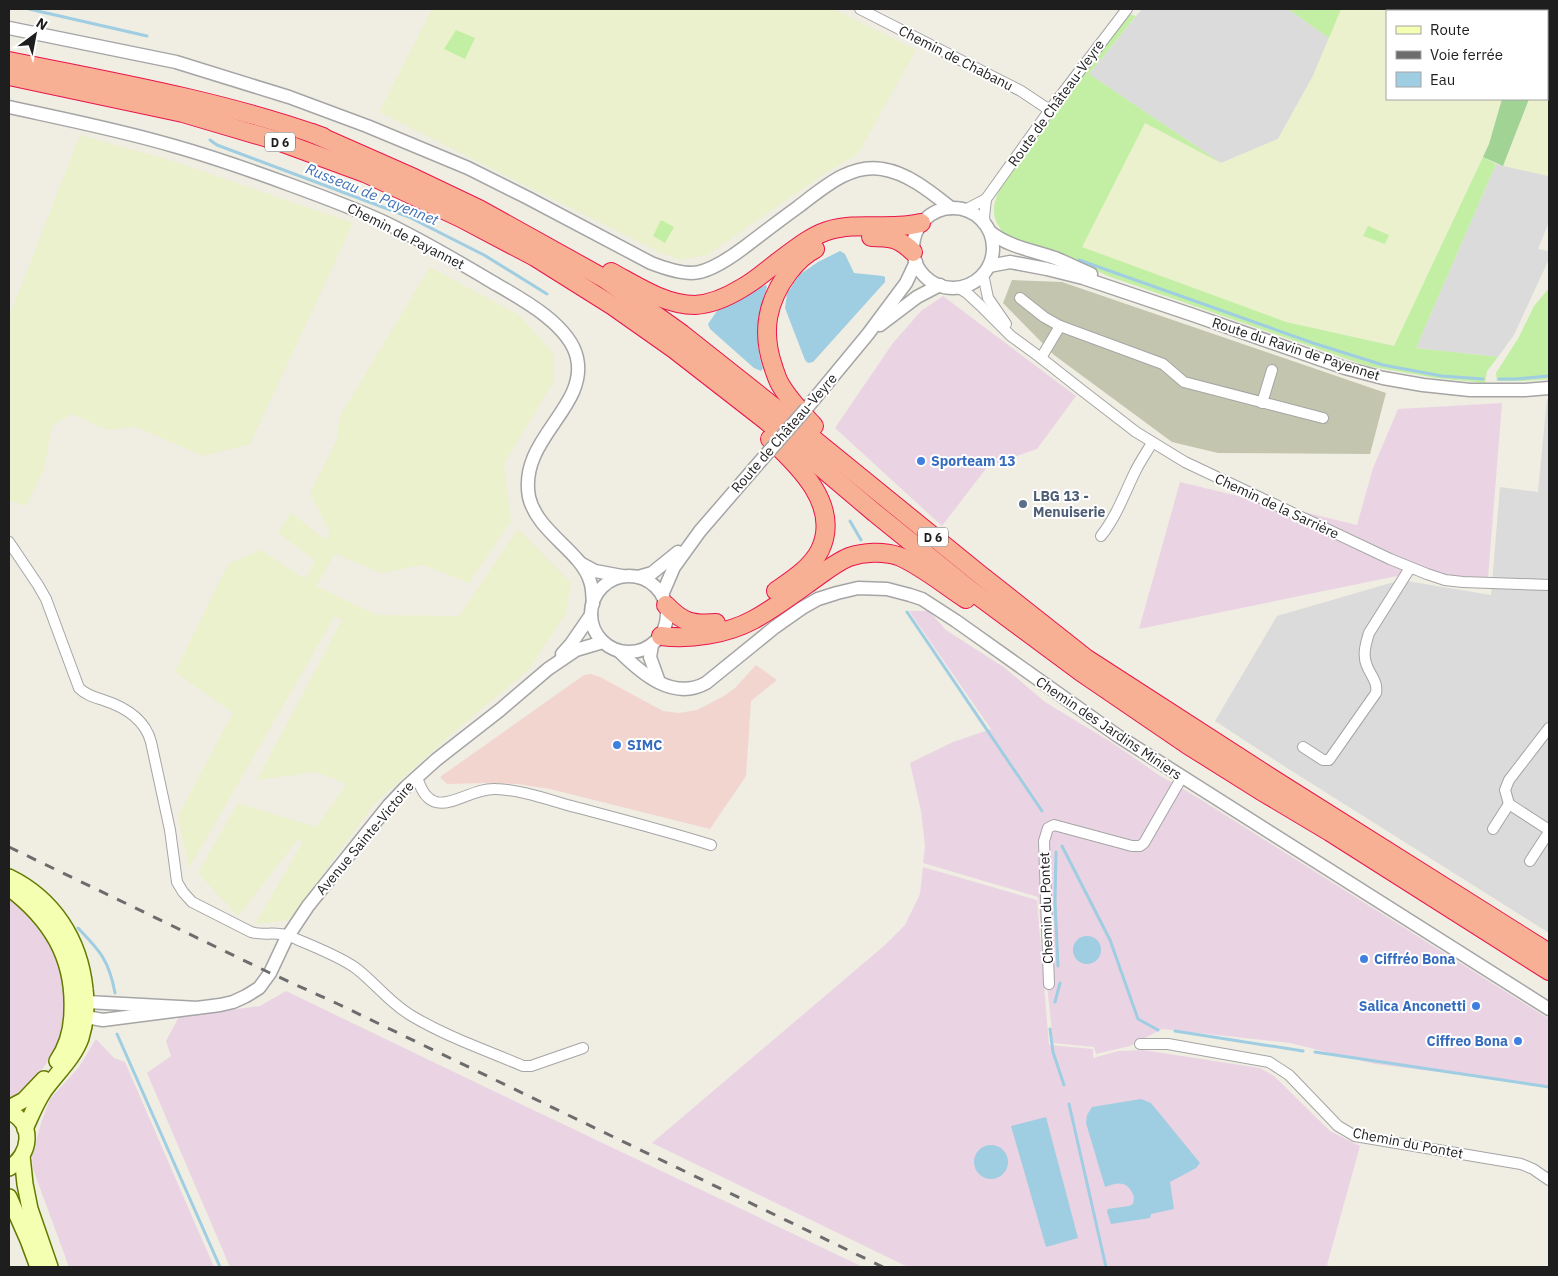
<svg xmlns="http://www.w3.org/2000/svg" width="1558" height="1276" font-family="'IBM Plex Sans',sans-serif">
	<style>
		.residential { fill: #dcdbdb }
		.commercial { fill: #f3d5d0 }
		.industrial { fill: #ead4e4 }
		.construction { fill: #c3c5ae }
		.farmland { fill: #ebf1cc }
		.grass { fill: #c2efa4 }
		.forest { fill: #a1d394 }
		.water { fill: #9fcde2 }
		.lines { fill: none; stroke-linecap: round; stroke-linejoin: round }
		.stream { stroke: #9fcde2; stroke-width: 3 }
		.minor-casing { stroke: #a5a5a5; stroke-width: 12 }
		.tertiary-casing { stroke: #a5a5a5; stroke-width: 15 }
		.secondary-casing { stroke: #627a00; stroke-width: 18 }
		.trunk-casing { stroke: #ea144a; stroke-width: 20 }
		.minor { stroke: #fff; stroke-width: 10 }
		.tertiary { stroke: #fff; stroke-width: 12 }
		.secondary { stroke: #f4ffb2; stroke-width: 15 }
		.trunk { stroke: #f7b094; stroke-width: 18 }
		.rail { stroke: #6c6c6c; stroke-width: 3; stroke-dasharray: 10 10; stroke-linecap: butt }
		.tertiary-bridge-casing { stroke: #a5a5a5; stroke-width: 15; stroke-linecap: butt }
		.tertiary-bridge { stroke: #fff; stroke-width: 12 }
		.shop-dot { fill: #3f7fe0; stroke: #fff; stroke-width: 2 }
		.service-dot { fill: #5c6f8a; stroke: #fff; stroke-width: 2 }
		.labels { text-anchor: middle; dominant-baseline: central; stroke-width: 4; stroke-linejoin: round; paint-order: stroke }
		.shield { fill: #fff; stroke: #626262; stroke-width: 1 }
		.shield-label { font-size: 12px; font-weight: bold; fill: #1e1e1e }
		.street-label { font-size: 14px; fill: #1e1e1e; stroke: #fff }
		.shop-label { font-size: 14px; font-weight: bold; fill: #366cbe; stroke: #fff; text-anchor: start }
		.service-label { font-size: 14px; font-weight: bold; fill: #4e5e75; stroke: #fff; text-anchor: start }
		.water-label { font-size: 15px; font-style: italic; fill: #4172b7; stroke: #fff }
	</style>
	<rect width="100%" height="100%" fill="#f0ede3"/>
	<g class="residential">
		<polygon points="1142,9 1288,9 1329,38 1313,76 1278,139 1221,163 1089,74"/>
		<polygon points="1496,164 1549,176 1549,222 1538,249 1549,251 1549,259 1514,335 1498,357 1416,348"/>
		<polygon points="1547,399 1549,399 1549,933 1287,768 1215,721 1277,616 1401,580 1491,595 1500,487 1538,492"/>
	</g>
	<polygon class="commercial" points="756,665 777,680 751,701 746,776 710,829 550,789 518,784 485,783 447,784 440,777 584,675 591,674 600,677 663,711 679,713 697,710 724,696 735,688"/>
	<g class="industrial">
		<polygon points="943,296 1076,396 1037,449 988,466 942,526 835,428 893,343 921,311"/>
		<polygon points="1502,403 1488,578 1402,575 1139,629 1180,482 1357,525 1373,468 1398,409"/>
		<polygon points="909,611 929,611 946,630 1005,668 1045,702 1114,744 1159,775 1200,799 1549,1019 1549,1086 1375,1064 1290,1043 1162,1029 1130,1046 1096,1054 1094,1047 1053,1043 1038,897 923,863 925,846 921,811 910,763 953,742 991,729"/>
		<polygon points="923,867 1037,900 1049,1045 1093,1049 1093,1058 1118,1051 1143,1050 1260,1068 1274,1076 1330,1131 1360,1146 1327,1265 1332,1267 908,1267 652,1143 885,945 905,925 920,894"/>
		<polygon points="9,896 37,921 58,956 66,989 65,1021 55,1051 36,1078 12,1097 9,1097"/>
		<polygon points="286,991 483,1086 863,1267 230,1267 147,1073 171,1056 166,1041 179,1017 260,1006"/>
		<polygon points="96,1039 114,1058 125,1062 214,1267 69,1267 33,1169 32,1157 41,1123 50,1099 79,1067"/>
	</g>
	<polygon class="construction" points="1012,280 1062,282 1386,393 1370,454 1218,453 1172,442 1054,355 1003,303"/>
	<g class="farmland">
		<polygon points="432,9 834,9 916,50 858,154 825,173 707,255 681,260 659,252 379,112"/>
		<polygon points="1341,9 1434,9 1441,11 1387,11 1387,99 1502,99 1489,144 1394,346 1286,322 1081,247 1145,123 1221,163 1278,139 1313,76"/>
		<polygon points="1549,48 1549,176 1503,166 1529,99 1547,99 1547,54"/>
		<polygon points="80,135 176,162 353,223 250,444 203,456 136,427 107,430 72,414 52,426 44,469 26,506 9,500 9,317"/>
		<polygon points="430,267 519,315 553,353 554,381 504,464 511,521 469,583 423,565 381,573 335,554 316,586 377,615 459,616 518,529 571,583 565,615 528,670 454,732 374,804 289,920 255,924 303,842 298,839 238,916 198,873 238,803 316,827 347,784 316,772 257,780 342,620 335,616 189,868 178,816 233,713 175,672 228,564 261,550 305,579 315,561 278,532 291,513 326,540 330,533 310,493 336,442 340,416"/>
	</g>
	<g class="grass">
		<polygon points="1288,9 1341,9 1329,38"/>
		<path d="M1128,14l8,2 -47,58 132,89 -76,-40 -63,124 204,75 108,24 89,-189 13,7 -80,184 82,9 -11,14 -2,12 -49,-5 -69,-12 -259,-90 -43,-20 -59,-21c-18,-18 -13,-32 -3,-53l83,-118z"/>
		<polygon points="456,30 475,38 465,59 444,49"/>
		<polygon points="661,220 674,227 665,243 653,236"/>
		<polygon points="1368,226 1389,235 1385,244 1363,236"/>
		<polygon points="1549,288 1549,379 1525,381 1497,381 1496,373 1519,337 1534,306"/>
	</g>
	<polygon class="forest" points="1502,99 1529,99 1503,166 1483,157 1489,144"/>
	<g class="water">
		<polygon points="840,251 845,254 854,273 883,276 885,277 885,282 813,362 808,363 805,360 785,308 787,294 799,275 818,262"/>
		<path d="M765,285l2,1c-7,26 -14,56 -4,82l-2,3 -7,-3 -44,-39 -2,-5 9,-13z"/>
		<circle cx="1087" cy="950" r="14"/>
		<path d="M1141,1099l10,4 49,60 -4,5 -26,14 4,27 -23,5 -1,4 -39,6 -4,-12 1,-3 21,-3 4,-2 1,-7c-6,-17 -16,-15 -29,-10l-19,-64 1,-8 5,-8z"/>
		<polygon points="1046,1117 1078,1238 1046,1247 1011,1126"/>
		<circle cx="991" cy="1162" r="17"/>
	</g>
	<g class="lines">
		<g class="stream">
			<polyline points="29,9 147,36"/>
			<polyline points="210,140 217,145 409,217 484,255 547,294"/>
			<polyline points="1079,260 1313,343 1383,365 1442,376 1483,379"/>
			<polyline points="1499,379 1516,379 1549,376"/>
			<polyline points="850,521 861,540"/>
			<polyline points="907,612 1042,811"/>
			<polyline points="1062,846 1110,940 1138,1019 1158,1030"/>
			<polyline points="1056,852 1055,902 1058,966"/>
			<path d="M78,928c22,23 31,32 37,65"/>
			<polyline points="1055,1002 1060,983"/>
			<polyline points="1050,1029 1053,1052 1064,1085"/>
			<polyline points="1175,1031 1303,1051"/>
			<polyline points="117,1034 220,1267"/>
			<polyline points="1315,1052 1549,1087"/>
			<polyline points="1069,1104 1106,1267"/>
		</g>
		<defs>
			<g id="minor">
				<polyline points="860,9 1021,91 1045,107 1049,111"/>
				<polyline points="986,199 1049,111 1127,9"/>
				<polyline points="965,210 986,199 984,217 985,223"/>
				<polyline points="983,274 988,298 1006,324"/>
				<polyline points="957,287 967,293 981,306 1011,336 1041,358 1079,388 1136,432 1185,462 1390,559 1427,574 1445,580 1463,582 1549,585"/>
				<polyline points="1020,298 1044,317 1060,326 1163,364 1184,382 1323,418"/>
				<polyline points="1041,358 1060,326"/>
				<polyline points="1262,403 1272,370"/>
				<path d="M1101,536c15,-19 23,-41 33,-62 5,-11 12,-21 18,-31"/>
				<path d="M9,542l29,43 8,14 33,89c7,7 15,9 24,12 22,7 42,19 48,42l19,88 7,52 6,10 9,10 59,30c12,4 25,-1 38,4 19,8 53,21 68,33 19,15 34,35 55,47 35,21 74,34 111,50h8l52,-18"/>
				<polyline points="1549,728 1509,780 1505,790 1509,804 1549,830"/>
				<path d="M1303,747l20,13h6l47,-67c2,-11 -5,-17 -9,-27 -5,-11 -1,-23 2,-33l41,-65"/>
				<path d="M417,777c15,51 48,10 79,12 26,1 53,11 79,18 45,12 91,24 136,38"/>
				<polyline points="1493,829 1509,804"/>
				<polyline points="1530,861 1549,832"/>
				<polyline points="1049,984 1044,841 1048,828 1054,825 1132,846 1140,846 1144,843 1182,777"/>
				<polyline points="1140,1044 1168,1044 1269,1062 1289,1075 1338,1126 1355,1136 1521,1164 1533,1169 1549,1180"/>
			</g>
			<g id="tertiary">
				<path d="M9,28l167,34 113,35 78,29 101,42 60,30 123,65c13,5 27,10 41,10 16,0 41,-17 54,-27 17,-13 34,-26 52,-39 24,-18 52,-44 84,-38 26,4 49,23 69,39"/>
				<path d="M9,107c55,12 111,23 165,39 39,11 76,24 114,38 33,12 66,24 98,39 37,18 73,39 108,60 28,16 76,42 83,75 11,50 -59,81 -48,139 8,35 52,54 61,84 3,8 2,16 3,23"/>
				<circle cx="953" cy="248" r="40"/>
				<path d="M990,232c19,15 42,18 65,26 12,5 24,11 36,16"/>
				<polyline points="989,266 1010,262 1047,269 1083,278 1193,315 1345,368 1383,378 1423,385 1470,390 1525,390 1549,388"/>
				<polyline points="880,325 917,297 940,285"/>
				<polyline points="806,409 868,334 906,283 916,262"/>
				<polyline points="582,564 595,571 622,576"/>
				<circle cx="629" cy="614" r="38"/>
				<polyline points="638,577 652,573 678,552"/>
				<polyline points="662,595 674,567 700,531 764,457"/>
				<polyline points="652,645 650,657 659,682"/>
				<path d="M619,651c23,23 54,50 87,32l69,-56 27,-19 16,-9 19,-6 21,-5 29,1 23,6 12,4 34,22 162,115 431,273"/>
				<polyline points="562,654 571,644 591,615"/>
				<polyline points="198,1008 87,1002 73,1007 86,1017 103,1020 220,1005 233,1002 246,996 259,988 270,973 286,939 308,906 389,805 406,787 436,760 500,710 548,669 576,650 603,642"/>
			</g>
			<g id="secondary">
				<path d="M9,877c45,22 71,63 76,112 2,16 1,33 -4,49 -7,20 -25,36 -37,53 -8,12 -13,25 -19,38"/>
				<path d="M9,888c41,31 65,69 63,122 0,19 -4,35 -15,51"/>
				<polyline points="9,1108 24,1100 44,1079"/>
				<path d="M9,1112c26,11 22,43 0,56"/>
				<polyline points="22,1156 25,1184 30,1209 50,1267"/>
				<polyline points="9,1197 28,1240 38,1267"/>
			</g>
			<g id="trunk">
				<path d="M9,61c105,21 213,40 314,76"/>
				<polyline points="9,76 183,113 278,141 365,173 461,218 535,257 613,306 674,349 764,419 875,513 969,589 1081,672 1188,745 1263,792 1330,832 1549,971"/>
				<polyline points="312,133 414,178 479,209 605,279 682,334 774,407 978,573 1087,659 1276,781 1549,953"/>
				<path d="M871,237c19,0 28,1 42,15"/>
				<path d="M611,272c26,14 54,33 84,33 16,-1 34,-9 47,-17 13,-7 25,-18 37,-27 15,-11 30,-24 48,-30 31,-10 63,0 94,-8"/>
				<path d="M814,426c-12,-13 -25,-26 -34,-42 -3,-5 -5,-12 -7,-18 -12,-35 -6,-65 16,-94 7,-9 16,-18 26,-23"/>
				<path d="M770,439c29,27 71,67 50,111 -9,18 -28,30 -44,41"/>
				<path d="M666,605c16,17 26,20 50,18"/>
				<path d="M661,636c29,4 66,-2 92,-16 22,-12 43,-28 64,-43 10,-7 20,-15 32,-20 15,-5 34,-6 49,-1 21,8 48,30 68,43"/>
			</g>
		</defs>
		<use href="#minor" class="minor-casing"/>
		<use href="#tertiary" class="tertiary-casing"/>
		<use href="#secondary" class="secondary-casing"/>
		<use href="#trunk" class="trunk-casing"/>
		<use href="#minor" class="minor"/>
		<use href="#tertiary" class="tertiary"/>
		<use href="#secondary" class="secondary"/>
		<use href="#trunk" class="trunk"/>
		<polyline class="rail" points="9,847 270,973 338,1004 883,1267"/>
		<defs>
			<polyline id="tertiary-bridge" points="764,457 806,409"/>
		</defs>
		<use href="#tertiary-bridge" class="tertiary-bridge-casing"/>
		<use href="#tertiary-bridge" class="tertiary-bridge"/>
	</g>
	<g class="shop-dot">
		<circle cx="921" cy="461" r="5"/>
		<circle cx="617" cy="745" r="5"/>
		<circle cx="1364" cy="959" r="5"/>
		<circle cx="1476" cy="1006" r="5"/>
		<circle cx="1518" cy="1041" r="5"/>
	</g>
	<circle class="service-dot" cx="1023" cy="504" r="5"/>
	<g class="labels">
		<g class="shield">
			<rect x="265" y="132.5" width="30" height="19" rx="4"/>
			<rect x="918" y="527.5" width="30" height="19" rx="4"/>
		</g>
		<g class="shield-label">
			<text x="280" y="142">D 6</text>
			<text x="933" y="537">D 6</text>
		</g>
		<g class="street-label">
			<text transform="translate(956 58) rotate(27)">Chemin de Chabanu</text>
			<text transform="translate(1056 103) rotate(-54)">Route de Château-Veyre</text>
			<text transform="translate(406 236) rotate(27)">Chemin de Payannet</text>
			<text transform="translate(1296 349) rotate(18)">Route du Ravin de Payennet</text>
			<text transform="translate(784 433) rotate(-49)">Route de Château-Veyre</text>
			<text transform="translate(1277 506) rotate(25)">Chemin de la Sarrière</text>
			<text transform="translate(1109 728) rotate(34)">Chemin des Jardins Miniers</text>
			<text transform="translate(365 838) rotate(-50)">Avenue Sainte-Victoire</text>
			<text transform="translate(1046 908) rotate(-92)">Chemin du Pontet</text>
			<text transform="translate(1408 1143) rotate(11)">Chemin du Pontet</text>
		</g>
		<g class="shop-label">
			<text x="931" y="461">Sporteam 13</text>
			<text x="627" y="745">SIMC</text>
			<text x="1374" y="959">Ciffréo Bona</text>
			<text x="1466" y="1006" text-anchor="end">Salica Anconetti</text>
			<text x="1508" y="1041" text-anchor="end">Ciffreo Bona</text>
		</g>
		<g class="service-label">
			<text x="1033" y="496">LBG 13 -<tspan x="1033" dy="16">Menuiserie</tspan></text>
		</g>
		<g class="water-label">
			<text transform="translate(372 194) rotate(22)">Russeau de Payennet</text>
		</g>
	</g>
	<rect width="1558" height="1276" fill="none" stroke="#1e1e1e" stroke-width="20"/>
	<rect x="1386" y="10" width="162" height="90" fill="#ffffff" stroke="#a5a5a5"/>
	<rect x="1396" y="26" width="25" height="8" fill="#f4ffb2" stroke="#a5a5a5"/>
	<text x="1430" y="35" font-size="15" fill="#1e1e1e">Route</text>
	<rect x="1396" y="51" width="25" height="8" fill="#6c6c6c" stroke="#a5a5a5"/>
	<text x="1430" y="60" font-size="15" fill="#1e1e1e">Voie ferrée</text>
	<rect x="1396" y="72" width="25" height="15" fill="#9fcde2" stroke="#a5a5a5"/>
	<text x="1430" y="85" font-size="15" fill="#1e1e1e">Eau</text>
	<g transform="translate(35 35) rotate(32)" stroke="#ffffff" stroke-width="4" paint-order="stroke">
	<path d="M0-4L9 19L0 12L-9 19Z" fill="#1e1e1e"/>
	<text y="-8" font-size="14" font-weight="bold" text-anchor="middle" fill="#1e1e1e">N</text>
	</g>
</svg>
